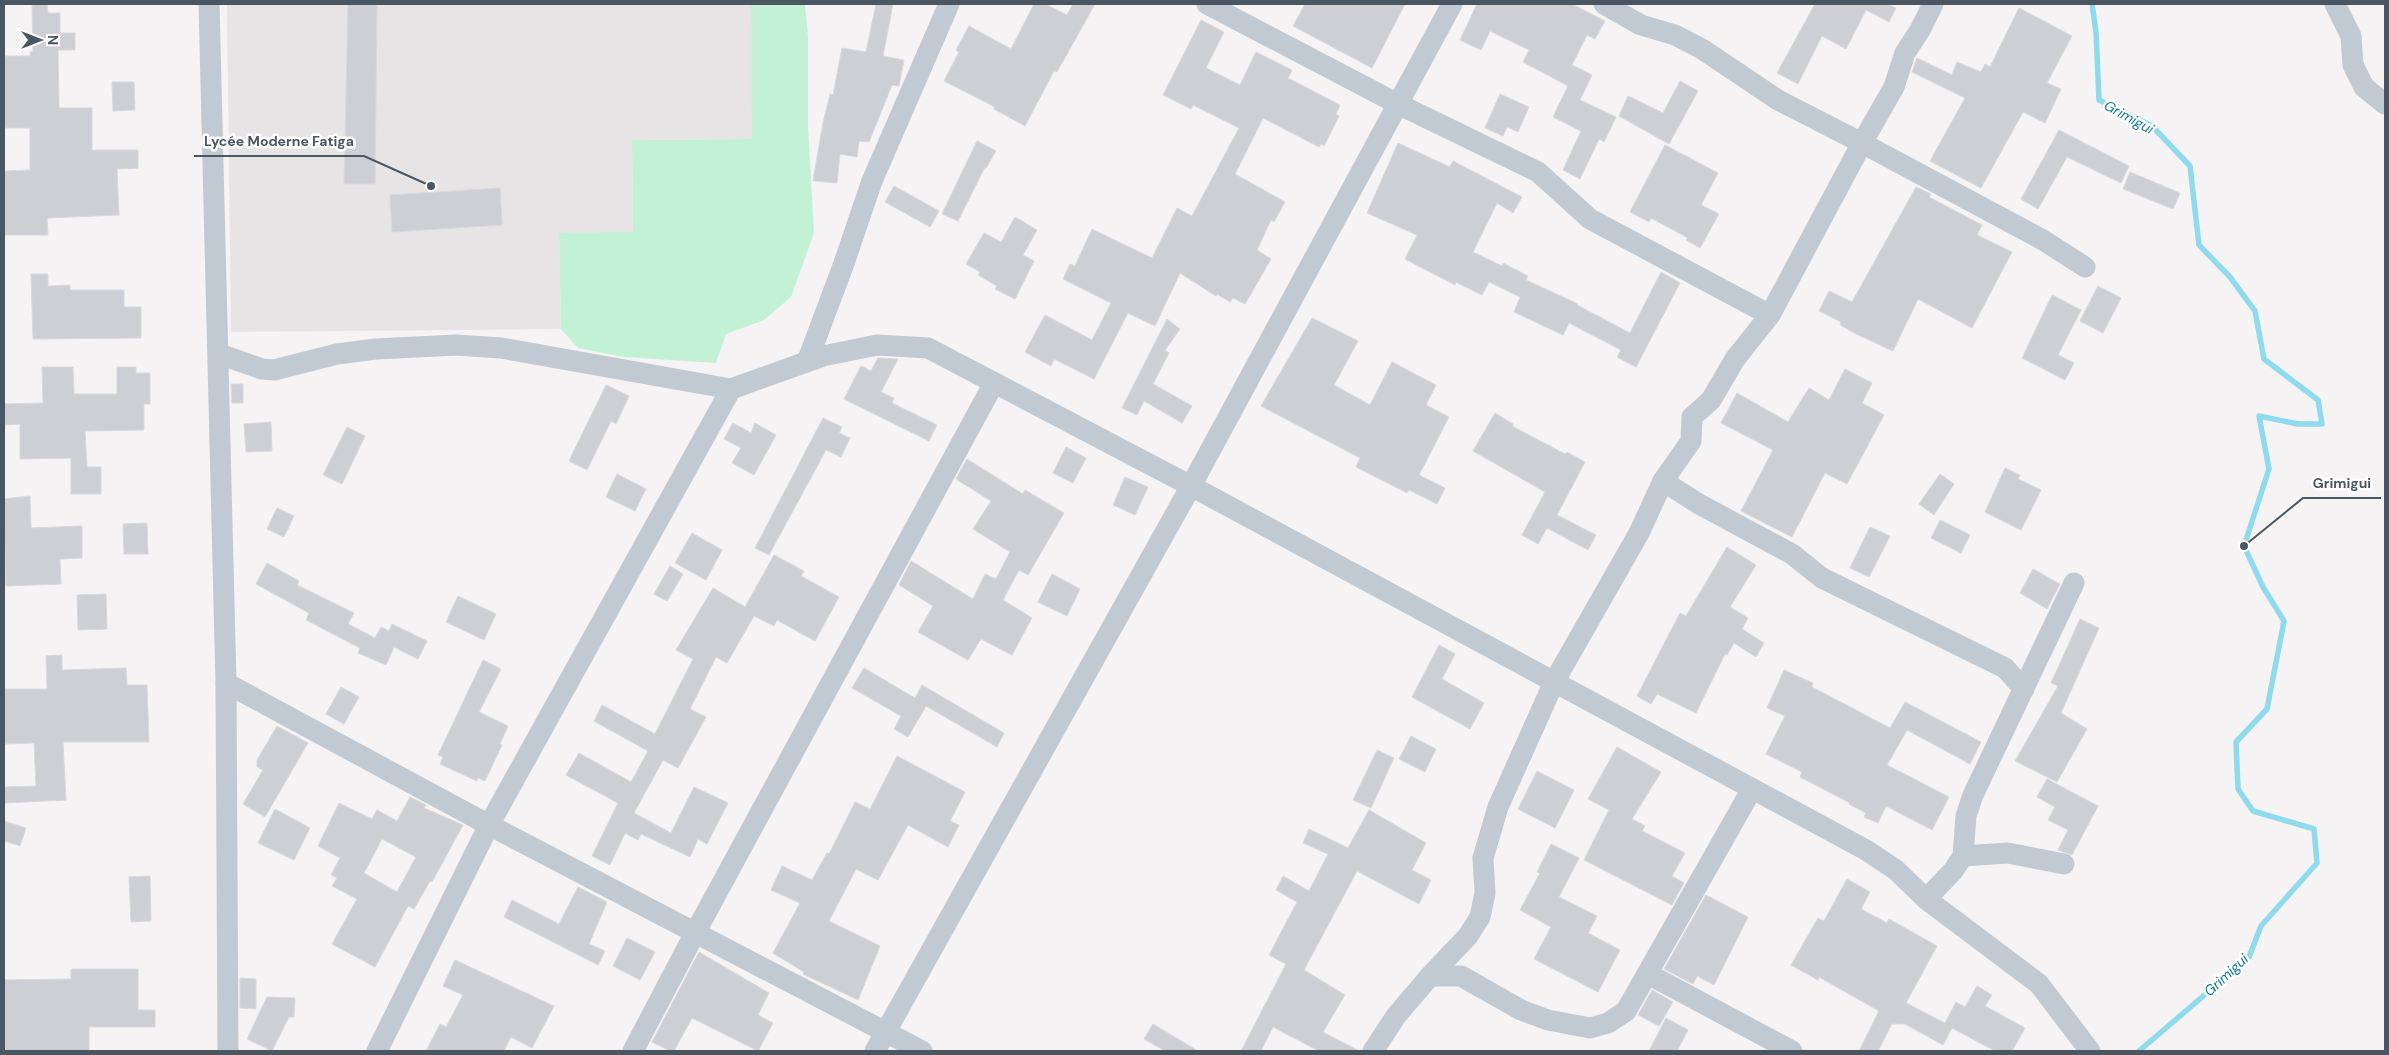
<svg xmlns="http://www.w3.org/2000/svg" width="2389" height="1055" font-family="'DM Sans',sans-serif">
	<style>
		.education { fill: #e6e4e5 }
		.green { fill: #c3f1d5 }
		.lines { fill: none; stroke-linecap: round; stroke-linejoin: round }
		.stream { stroke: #90daee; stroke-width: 5.5 }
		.building { fill: #cdcfd5; stroke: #d7d9de; fill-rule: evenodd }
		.minor { stroke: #c1cad2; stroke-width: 21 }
		.labels { text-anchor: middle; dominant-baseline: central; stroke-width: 5; stroke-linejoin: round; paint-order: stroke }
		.water-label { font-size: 14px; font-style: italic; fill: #0c7c9b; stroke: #fff }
		.leader { fill: none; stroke: #4a5661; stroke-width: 2 }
		.callout-dot { fill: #4a5661; stroke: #fff; stroke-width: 2 }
		.callout-label { font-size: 14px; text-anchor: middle; font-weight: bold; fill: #4a5661; stroke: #fff; stroke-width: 5; stroke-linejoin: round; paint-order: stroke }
	</style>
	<rect width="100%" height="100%" fill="#f5f3f3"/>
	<polygon class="education" points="227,4 751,4 753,139 632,140 633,233 559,234 561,329 231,332"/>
	<polygon class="green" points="751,4 805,4 808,37 808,126 814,233 791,297 764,320 726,334 716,363 624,357 578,348 561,329 559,233 633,232 632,140 752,139"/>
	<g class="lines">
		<polyline class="stream" points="2092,4 2096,32 2099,100 2152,126 2190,166 2199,245 2230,277 2255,311 2264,359 2318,400 2322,424 2298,424 2259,416 2269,469 2244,546 2263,587 2284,621 2267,709 2236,742 2238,789 2253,811 2314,829 2317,863 2261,926 2249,957 2139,1051"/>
	</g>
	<g class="building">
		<polygon points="32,4 47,4 48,13 60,13 60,33 75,33 75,50 58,50 59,108 92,108 92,150 138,150 138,168 117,169 119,215 47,218 48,235 4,235 4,171 30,170 30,128 4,128 4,56 30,56 30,52 33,52"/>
		<polygon points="348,4 377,4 375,184 344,184"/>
		<polygon points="876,4 893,4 883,56 904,60 899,86 892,85 869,142 859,141 857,157 840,154 837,183 813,181 823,123 830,94 833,95 842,48 866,52"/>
		<polygon points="1034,4 1045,4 1067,15 1073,4 1095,4 1057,72 1054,71 1025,126 994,109 995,107 944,81 959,52 956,50 969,26 1011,49"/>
		<polygon points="1305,4 1405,4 1372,68 1293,26"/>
		<polygon points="1477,4 1572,4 1605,21 1595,39 1587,35 1572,65 1592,75 1580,100 1616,117 1604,142 1599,139 1580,179 1563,170 1581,131 1553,117 1568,86 1523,62 1529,50 1490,31 1481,50 1460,40"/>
		<polygon points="1815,4 1887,4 1896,8 1889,22 1866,10 1846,49 1822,36 1798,84 1777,73"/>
		<polygon points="2019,8 2072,36 2047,83 2061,89 2045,123 2023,112 1981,188 1930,161 1965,98 1912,72 1917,58 1952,75 1957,62 1981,72 1985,64 1990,67"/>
		<polygon points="1201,20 1224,32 1206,68 1240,85 1256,52 1292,70 1288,78 1340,105 1336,114 1339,116 1324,146 1321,144 1319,147 1263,118 1235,174 1285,202 1274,222 1271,220 1257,250 1271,259 1245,304 1233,298 1230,302 1217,294 1216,296 1180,273 1155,326 1128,313 1094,379 1054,359 1051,366 1025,352 1045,315 1092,340 1111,303 1063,279 1070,264 1075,266 1092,229 1152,258 1177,208 1192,216 1239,128 1193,105 1191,109 1163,95"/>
		<polygon points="1680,81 1698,91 1669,144 1619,116 1628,96 1663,113"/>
		<polygon points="112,82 134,82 135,110 113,111"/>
		<polygon points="1500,94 1529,107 1518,132 1507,127 1503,136 1485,128"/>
		<polygon points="2059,130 2129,166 2121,183 2067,157 2038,209 2021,199"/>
		<polygon points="977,141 996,151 986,168 985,167 958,221 942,214"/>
		<polygon points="1398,143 1450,167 1453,161 1522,197 1513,213 1497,203 1473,252 1502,266 1503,263 1528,276 1526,280 1578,304 1577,305 1630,333 1661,272 1680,283 1636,367 1617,357 1621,350 1569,323 1563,335 1514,312 1520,297 1489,282 1482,295 1456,282 1455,285 1405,259 1417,235 1367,213"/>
		<polygon points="1665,145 1718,173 1701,205 1719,214 1700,248 1686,240 1688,238 1651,218 1649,222 1630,212"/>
		<polygon points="2130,172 2180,193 2173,209 2123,189"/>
		<polygon points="894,186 939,211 930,227 885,202"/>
		<polygon points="1916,187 1931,194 1929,197 1982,225 1977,235 2012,252 1972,328 1918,299 1893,351 1856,334 1840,325 1841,322 1819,311 1829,291 1852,302"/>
		<polygon points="500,188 502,225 392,232 390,195"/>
		<polygon points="1015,217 1037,230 1023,255 1034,261 1015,299 995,289 997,286 978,275 980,272 966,264 984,233 1001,242"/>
		<polygon points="31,274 48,274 48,286 70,285 70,290 124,290 124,307 141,307 141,338 33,339"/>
		<polygon points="2098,286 2121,298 2103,333 2080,321"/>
		<polygon points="2052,295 2081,310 2058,355 2074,363 2065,380 2022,358"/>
		<polygon points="1312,318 1358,341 1334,385 1370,405 1392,362 1436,385 1426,405 1449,417 1419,475 1445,488 1437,504 1409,490 1407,493 1356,467 1360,458 1261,406"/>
		<polygon points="1167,319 1180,329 1165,350 1169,353 1153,384 1192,406 1182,423 1144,401 1137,415 1122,408"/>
		<polygon points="878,358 898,359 881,392 894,398 892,403 937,425 929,441 844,399 861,366 871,371"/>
		<polygon points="42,367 73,367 74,394 117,394 117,367 136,367 136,373 150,373 150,404 144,404 144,430 85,431 87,467 101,467 101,494 71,494 71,458 20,459 20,424 4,425 4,404 43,403"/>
		<polygon points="1845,369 1872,383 1862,403 1884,415 1847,484 1825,473 1792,537 1741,511 1773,450 1721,423 1737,393 1788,422 1809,388 1829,400"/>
		<polygon points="231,384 243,384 243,403 232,403"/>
		<polygon points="606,385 629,396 616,424 611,421 587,470 569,461"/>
		<polygon points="1495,413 1513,424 1512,426 1565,454 1567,452 1585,462 1557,515 1596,535 1588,550 1547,528 1538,544 1522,535 1545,492 1473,451"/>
		<polygon points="823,418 842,427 839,433 850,438 841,457 826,450 769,555 755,548"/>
		<polygon points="271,422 272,451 246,452 244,424"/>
		<polygon points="733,423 751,433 755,423 776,435 754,475 732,463 741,448 724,439"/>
		<polygon points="347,427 365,436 342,484 323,475"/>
		<polygon points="1066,447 1086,458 1073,483 1053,473"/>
		<polygon points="967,459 1023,494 1025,490 1064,513 1028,575 1019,570 1003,600 1032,618 1012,655 981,639 968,660 918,632 933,606 899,585 911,561 973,599 985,574 996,579 1010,552 973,529 991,501 956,479"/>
		<polygon points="2005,468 2020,475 2018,479 2041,490 2021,530 1985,512"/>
		<polygon points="617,474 646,489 635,511 606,497"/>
		<polygon points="1940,474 1954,484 1934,515 1919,504"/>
		<polygon points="1125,477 1148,487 1135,515 1113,505"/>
		<polygon points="30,496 31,528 82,526 82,558 60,559 61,584 6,586 4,499"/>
		<polygon points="277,508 294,516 284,537 267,529"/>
		<polygon points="1940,520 1970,535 1961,553 1931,538"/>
		<polygon points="147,523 148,554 124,554 123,524"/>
		<polygon points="1870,527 1890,536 1869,577 1850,568"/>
		<polygon points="692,533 722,550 706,580 675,563"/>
		<polygon points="1727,547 1756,565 1730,607 1748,618 1742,629 1764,643 1756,657 1734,643 1727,655 1725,654 1696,713 1657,694 1651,704 1637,696 1680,613 1686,616"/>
		<polygon points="774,555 804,571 801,576 839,597 815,641 777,620 774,626 754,616 727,663 716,657 690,709 706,717 678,768 663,760 634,813 671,833 694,787 728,803 707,844 698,839 690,857 641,834 638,840 625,833 610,865 592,856 618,803 566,775 579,753 631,782 648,751 594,721 602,705 655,734 693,659 676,650 713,588 745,607"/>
		<polygon points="267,563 299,581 297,585 354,613 348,624 375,638 381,627 389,631 392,624 427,641 418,659 394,647 386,665 358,653 360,648 306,620 309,613 256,584"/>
		<polygon points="670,566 683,574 667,601 654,594"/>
		<polygon points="2033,569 2060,584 2047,609 2020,593"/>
		<polygon points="1052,574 1080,589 1067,616 1038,602"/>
		<polygon points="106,594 107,629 78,630 77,595"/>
		<polygon points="458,596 496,614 484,640 446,622"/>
		<polygon points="2080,619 2099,628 2061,713 2087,729 2057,782 2015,761 2058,686 2051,683"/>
		<polygon points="1439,645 1455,654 1442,679 1484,703 1470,729 1412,697"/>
		<polygon points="62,655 62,670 126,668 127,685 147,685 149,742 63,742 66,800 4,803 4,787 36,786 34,743 4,744 4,689 47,689 46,656"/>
		<polygon points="483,660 501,669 479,712 508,726 500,744 502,745 485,781 478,778 477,781 440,764 443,757 438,755"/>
		<polygon points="864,668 915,698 922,685 1004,733 997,747 926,706 908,737 894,729 901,716 852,688"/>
		<polygon points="1784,670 1813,683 1812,687 1890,728 1905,702 1981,742 1970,764 1907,730 1887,765 1949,797 1932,830 1886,806 1878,823 1864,817 1866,813 1849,804 1850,803 1800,777 1802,772 1766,754 1785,716 1767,708"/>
		<polygon points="341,687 359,697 344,724 326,714"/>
		<polygon points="277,726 308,743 265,817 243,804 263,770 257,767 257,760"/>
		<polygon points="1411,736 1436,749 1425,772 1399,759"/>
		<polygon points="1617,747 1661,772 1632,819 1645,826 1642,831 1685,853 1672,876 1684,883 1672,905 1584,860 1609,810 1588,799"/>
		<polygon points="1377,750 1394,758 1371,808 1353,800"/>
		<polygon points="897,756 965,792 950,821 959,825 948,847 908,825 878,880 856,869 829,921 880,946 858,1000 803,974 804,972 773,953 800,903 771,890 782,866 812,880 827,853 829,854 855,802 870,809"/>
		<polygon points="1537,771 1574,790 1555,828 1518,809"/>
		<polygon points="2047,779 2098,806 2072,855 2058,850 2068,830 2048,820 2055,807 2037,797"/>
		<path d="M410,797l16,8 -2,3 39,17 -31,57 -2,-1 -16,28 -6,-3 -33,61 -43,-23 25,-45 -25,-13 5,-8 -6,-3 9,-17 -22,-12 21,-43 33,16 5,-9 20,11zM382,839l34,18 -19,35 -33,-19z"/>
		<polygon points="275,809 310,828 294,860 258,843"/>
		<polygon points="1369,810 1426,843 1412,870 1431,880 1419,904 1357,871 1304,970 1345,995 1323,1032 1359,1051 1319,1051 1273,1027 1261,1051 1241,1051 1286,964 1269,955 1297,902 1276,890 1283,876 1309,891 1328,854 1303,843 1309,829 1348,848"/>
		<polygon points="4,821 26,828 20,846 4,841"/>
		<polygon points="1551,844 1579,858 1559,897 1597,916 1588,933 1620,950 1598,992 1534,959 1551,927 1520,910 1540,873 1537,872"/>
		<polygon points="150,876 151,921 131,922 129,877"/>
		<polygon points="1847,879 1870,892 1861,909 1887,923 1889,919 1937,946 1906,1003 1945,1023 1956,1002 1965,1007 1977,986 1992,995 1985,1006 2025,1028 2012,1051 1995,1051 1952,1028 1943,1045 1905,1024 1892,1024 1878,1051 1859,1051 1879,1011 1819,977 1818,980 1791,965 1818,918 1824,921"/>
		<polygon points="578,887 607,902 589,944 605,951 598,965 504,917 512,900 559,924"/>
		<polygon points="1706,895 1748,917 1714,985 1697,976 1693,984 1664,969"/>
		<polygon points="627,938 655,952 640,980 613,966"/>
		<polygon points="699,952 769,993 758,1015 773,1023 758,1051 692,1018 674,1051 670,1051 652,1042"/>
		<polygon points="455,960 554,1006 532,1048 511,1037 504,1051 426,1051 440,1024 446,1027 463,995 443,986"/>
		<polygon points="71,969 138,969 138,1010 155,1010 155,1027 89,1027 89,1051 4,1051 4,980 71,979"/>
		<polygon points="240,978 256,979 256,1009 240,1008"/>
		<polygon points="1652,990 1673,1002 1659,1026 1638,1015"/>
		<polygon points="267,997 295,998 294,1017 289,1017 272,1051 247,1039"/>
		<polygon points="1666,1018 1688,1030 1677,1051 1649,1051"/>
		<polygon points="1153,1024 1198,1051 1165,1051 1144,1039"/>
	</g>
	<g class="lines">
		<g class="minor">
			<polyline points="209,4 226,683 228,1051"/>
			<polyline points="1207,4 1398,104 1538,172 1590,219 1770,315"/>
			<polyline points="1604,4 1641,25 1675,35 1702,49 1778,100 1862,143 2043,240 2085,267"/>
			<polyline points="2335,4 2351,36 2353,65 2364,87 2385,104"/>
			<polyline points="219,354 262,369 274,370 337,354 376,349 456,345 501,348 731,389 823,356 877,345 928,348 1191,486 1866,850 1896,870 1926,899 1953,871 1963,856 1966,816 1973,795 2074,583"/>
			<polyline points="807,362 843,266 872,181 949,4"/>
			<polyline points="1663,481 1699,504 1792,554 1822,578 2005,668 2024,689"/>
			<polyline points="226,683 489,825 922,1051"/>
			<polyline points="1963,856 2008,853 2064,864"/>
			<polyline points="1926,899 2039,984 2090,1051"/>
			<polyline points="1648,974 1792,1051"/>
			<polyline points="1430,976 1461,976 1521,1010 1548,1020 1590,1028 1608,1023 1626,1011 1752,789"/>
			<polyline points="377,1051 489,825 731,389"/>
			<polyline points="633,1051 695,933 994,383"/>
			<polyline points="875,1051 1191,486 1452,4"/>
			<polyline points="1373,1051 1396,1016 1430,976 1468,936 1480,917 1485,893 1483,858 1498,807 1554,682 1639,533 1663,481 1691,441 1692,417 1711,400 1735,359 1770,315 1862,143 1894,87 1905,53 1920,30 1933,4"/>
		</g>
	</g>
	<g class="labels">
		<g class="water-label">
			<text transform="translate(2129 117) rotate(29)">Grimigui</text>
			<text transform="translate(2226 975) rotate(-43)">Grimigui</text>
		</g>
	</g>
	<path class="leader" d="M431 186L364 156H194M2244 546L2303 498H2381"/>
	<g class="callout-dot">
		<circle cx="431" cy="186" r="5"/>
		<circle cx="2244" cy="546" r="5"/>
	</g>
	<g class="callout-label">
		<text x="279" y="146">Lycée Moderne Fatiga</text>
		<text x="2342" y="488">Grimigui</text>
	</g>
	<rect width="2389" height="1055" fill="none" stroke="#4a5661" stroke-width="10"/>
	<g transform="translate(40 40) rotate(90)" stroke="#ffffff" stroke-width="4" paint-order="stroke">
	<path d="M0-4L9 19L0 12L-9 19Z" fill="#4a5661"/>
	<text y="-8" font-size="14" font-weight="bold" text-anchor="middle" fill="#4a5661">N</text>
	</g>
</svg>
